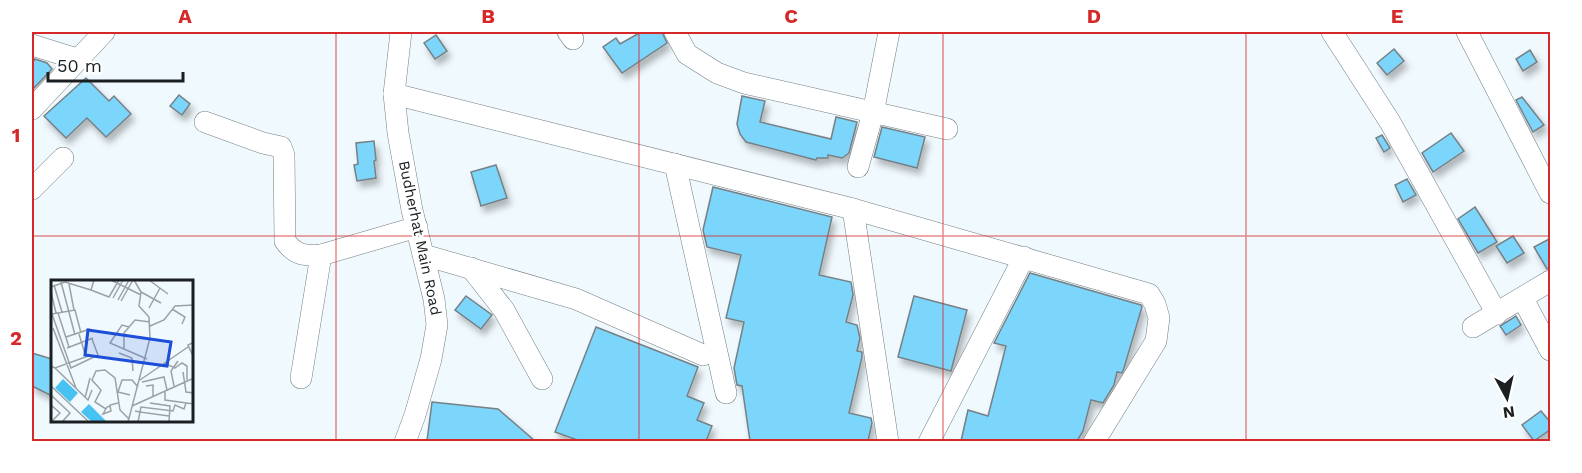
<svg xmlns="http://www.w3.org/2000/svg" width="1582" height="473" font-family="'Work Sans',sans-serif">
	<style>
		.building { fill: #7cd5fb; stroke: #768085; stroke-width: 1.5; filter: url(#shadow) }
		.lines { fill: none; stroke-linecap: round; stroke-linejoin: round }
		.minor-casing { stroke: #747e83; stroke-width: 22 }
		.minor { stroke: #fff; stroke-width: 21 }
		.grid { fill: none; stroke: #d62828; stroke-width: 1.5; stroke-opacity: 0.55 }
		.labels { text-anchor: middle; dominant-baseline: central; stroke-width: 4.5; stroke-linejoin: round; paint-order: stroke }
		.street-label { font-size: 15px; fill: #1b1f21; stroke: #fff }
		.inset-road { fill: none; stroke: #9ba2a6; stroke-width: 1.5 }
		.view { fill: #1d4ed8; fill-opacity: 0.15; stroke: #1d4ed8; stroke-width: 3 }
		.inset-edge { fill: none; stroke: #1b1f21; stroke-width: 3 }
		.neatline { fill: none; stroke: #d62828; stroke-width: 2 }
		.grid-label { font-size: 20px; text-anchor: middle; font-weight: bold; fill: #d62828 }
	</style>
	<defs>
		<filter id="shadow"><feDropShadow dx="3.5" dy="6" stdDeviation="3" flood-color="#0004"/></filter>
	</defs>
	<rect width="100%" height="100%" fill="#f0f9fe"/>
	<g class="building">
		<polygon points="641,32 662,32 667,43 622,73 603,47 616,38 620,44"/>
		<polygon points="436,35 447,51 435,59 424,43"/>
		<polygon points="1394,49 1404,61 1387,75 1377,63"/>
		<polygon points="1530,50 1537,62 1523,71 1516,59"/>
		<polygon points="35,59 47,63 52,69 32,90 32,63"/>
		<polygon points="86,78 109,101 114,96 131,114 106,137 87,118 66,138 44,116"/>
		<polygon points="179,95 190,104 182,115 170,106"/>
		<polygon points="742,96 765,101 760,122 831,139 836,117 857,122 849,153 842,158 828,155 828,158 817,158 816,160 746,142 740,134 737,124"/>
		<polygon points="1522,97 1544,125 1533,132 1516,100"/>
		<polygon points="882,127 925,137 917,168 874,157"/>
		<polygon points="1451,133 1464,151 1433,172 1422,153"/>
		<polygon points="1382,135 1390,148 1384,152 1376,138"/>
		<polygon points="374,141 376,160 374,161 376,178 357,181 354,165 358,164 356,143"/>
		<polygon points="496,165 507,198 481,206 471,172"/>
		<polygon points="1407,179 1416,195 1403,202 1395,185"/>
		<polygon points="713,187 832,217 819,275 851,282 853,295 846,322 857,325 860,338 857,351 862,352 862,357 849,413 871,418 872,423 868,441 750,441 742,386 737,385 734,368 744,322 726,318 741,255 707,247 703,230"/>
		<polygon points="1475,207 1497,242 1478,253 1458,219"/>
		<polygon points="1513,236 1524,253 1507,263 1496,246"/>
		<polygon points="1551,238 1551,268 1547,269 1534,247"/>
		<polygon points="1030,273 1141,305 1142,307 1124,368 1122,373 1117,372 1114,385 1103,403 1091,400 1083,431 1077,441 961,441 968,410 988,416 1006,346 994,343"/>
		<polygon points="466,296 492,315 481,329 455,310"/>
		<polygon points="914,296 967,310 951,371 898,357"/>
		<polygon points="1516,316 1521,325 1506,335 1500,326"/>
		<polygon points="596,327 698,367 687,396 704,403 697,420 712,426 706,441 580,441 555,432"/>
		<polygon points="32,353 52,359 52,396 32,386"/>
		<polygon points="432,402 498,409 535,441 427,441"/>
		<polygon points="1541,411 1551,423 1551,429 1534,441 1522,425"/>
	</g>
	<g class="lines">
		<defs>
			<g id="minor">
				<polyline points="401,32 394,94 398,133 412,210 434,299 437,325 431,359 415,415 405,442"/>
				<polyline points="568,32 573,39"/>
				<polyline points="675,32 687,54 717,73 744,83 947,129"/>
				<polyline points="1332,32 1390,122 1497,314"/>
				<polyline points="1467,32 1550,193"/>
				<polyline points="32,45 77,59"/>
				<polyline points="394,94 853,209 1149,294 1155,304 1159,318 1156,341 1094,442"/>
				<polyline points="32,109 104,32"/>
				<path d="M205,122l58,21 18,4 3,8 1,86c10,14 19,15 36,14l96,-28"/>
				<polyline points="675,164 726,393"/>
				<polyline points="858,167 873,113 889,32"/>
				<polyline points="32,189 63,158"/>
				<polyline points="853,209 888,442"/>
				<polyline points="424,255 576,299 703,355"/>
				<polyline points="471,268 504,310 542,379"/>
				<polyline points="1523,299 1550,350"/>
				<polyline points="1473,327 1550,281"/>
				<polyline points="301,378 321,255"/>
				<polyline points="929,442 1024,257"/>
			</g>
		</defs>
		<use href="#minor" class="minor-casing"/>
		<use href="#minor" class="minor"/>
	</g>
	<path class="grid" d="M336,32v410M639,32v410M943,32v410M1246,32v410M32,236h1518"/>
	<g class="labels">
		<g class="street-label">
			<text transform="translate(420 238) rotate(78)">Budherhat Main Road</text>
		</g>
	</g>
	<g transform="translate(51 280)">
		<rect width="142" height="142" fill="#f0f9fe"/>
		<path d="M12,99l15,14 -8,9 -15,-14zM38,124l18,18h-15l-11,-10z" fill="#48c2f2"/>
		<path class="inset-road" d="M60,0l30,15M98,0l19,14M10,2l14,53M18,4l5,26M3,5l8,27M0,7l14,-5 26,8 3,-10M40,10l18,7 10,-17M0,12l5,21M90,12l20,11M62,18l10,-18M67,20l11,-20M70,21l12,-21M98,28l11,-20M121,29l13,8 -3,7M7,33l11,34M1,34l19,54 27,-13 -6,-16M1,34l23,-4 6,23M99,46l14,-6 11,-14 19,-1M78,47l-7,-2 -12,18 37,16M2,48l23,60M28,54l7,23M15,57l24,-8M143,62l-6,3 6,13M16,68l26,-10M73,69v-16l11,-13 15,2M68,73l13,5 1,13M113,83l11,5 7,-5 5,3v14M0,86l4,2 36,-13M4,88l33,32 4,-10M132,92l3,20 8,1M89,100l48,-33M91,102l22,-5 3,13M0,106l38,36M95,106l7,-1v12M123,106l-3,-15 7,-10M114,111v9l29,4M0,115l19,18 -8,9M79,115l-12,-3 4,-12h10l6,7M34,118l5,-20M99,123l20,3 -1,16M0,125l9,8 -9,9M59,126l1,5 -8,3 4,-7 3,-1v-1l8,-2M81,126l62,-28M55,129l-11,-7 6,-12 -9,-10 4,-9 9,-1 10,8 5,32 9,9M84,131l5,1 1,-5 32,4 2,-6 9,4 2,-6M77,142l22,-84 -1,-21 -10,-11 2,-14 -7,-12M87,142l2,-10 29,4"/>
		<path class="view" d="M37,50l83,12 -4,24 -82,-11z"/>
		<rect width="142" height="142" class="inset-edge"/>
	</g>
	<rect width="1582" height="473" fill="none" stroke="#ffffff" stroke-width="66"/>
	<g transform="translate(1507 398) rotate(172)" stroke="#ffffff" stroke-width="4.5" paint-order="stroke">
	<path d="M0-4.5L10 22L0 15L-10 22Z" fill="#1b1f21"/>
	<text y="-9" font-size="16" font-weight="bold" text-anchor="middle" fill="#1b1f21">N</text>
	</g>
	<path d="M48 72v9h135v-9" fill="none" stroke="#1b1f21" stroke-width="3"/>
	<text x="57" y="72" font-size="18" fill="#1b1f21" stroke="#ffffff" stroke-width="4.5" paint-order="stroke">50 m</text>
	<rect x="33" y="33" width="1516" height="407" class="neatline"/>
	<g class="grid-label">
		<text x="185" y="23">A</text>
		<text x="488" y="23">B</text>
		<text x="791" y="23">C</text>
		<text x="1094" y="23">D</text>
		<text x="1397" y="23">E</text>
		<text x="16" y="142">1</text>
		<text x="16" y="345">2</text>
	</g>
</svg>
